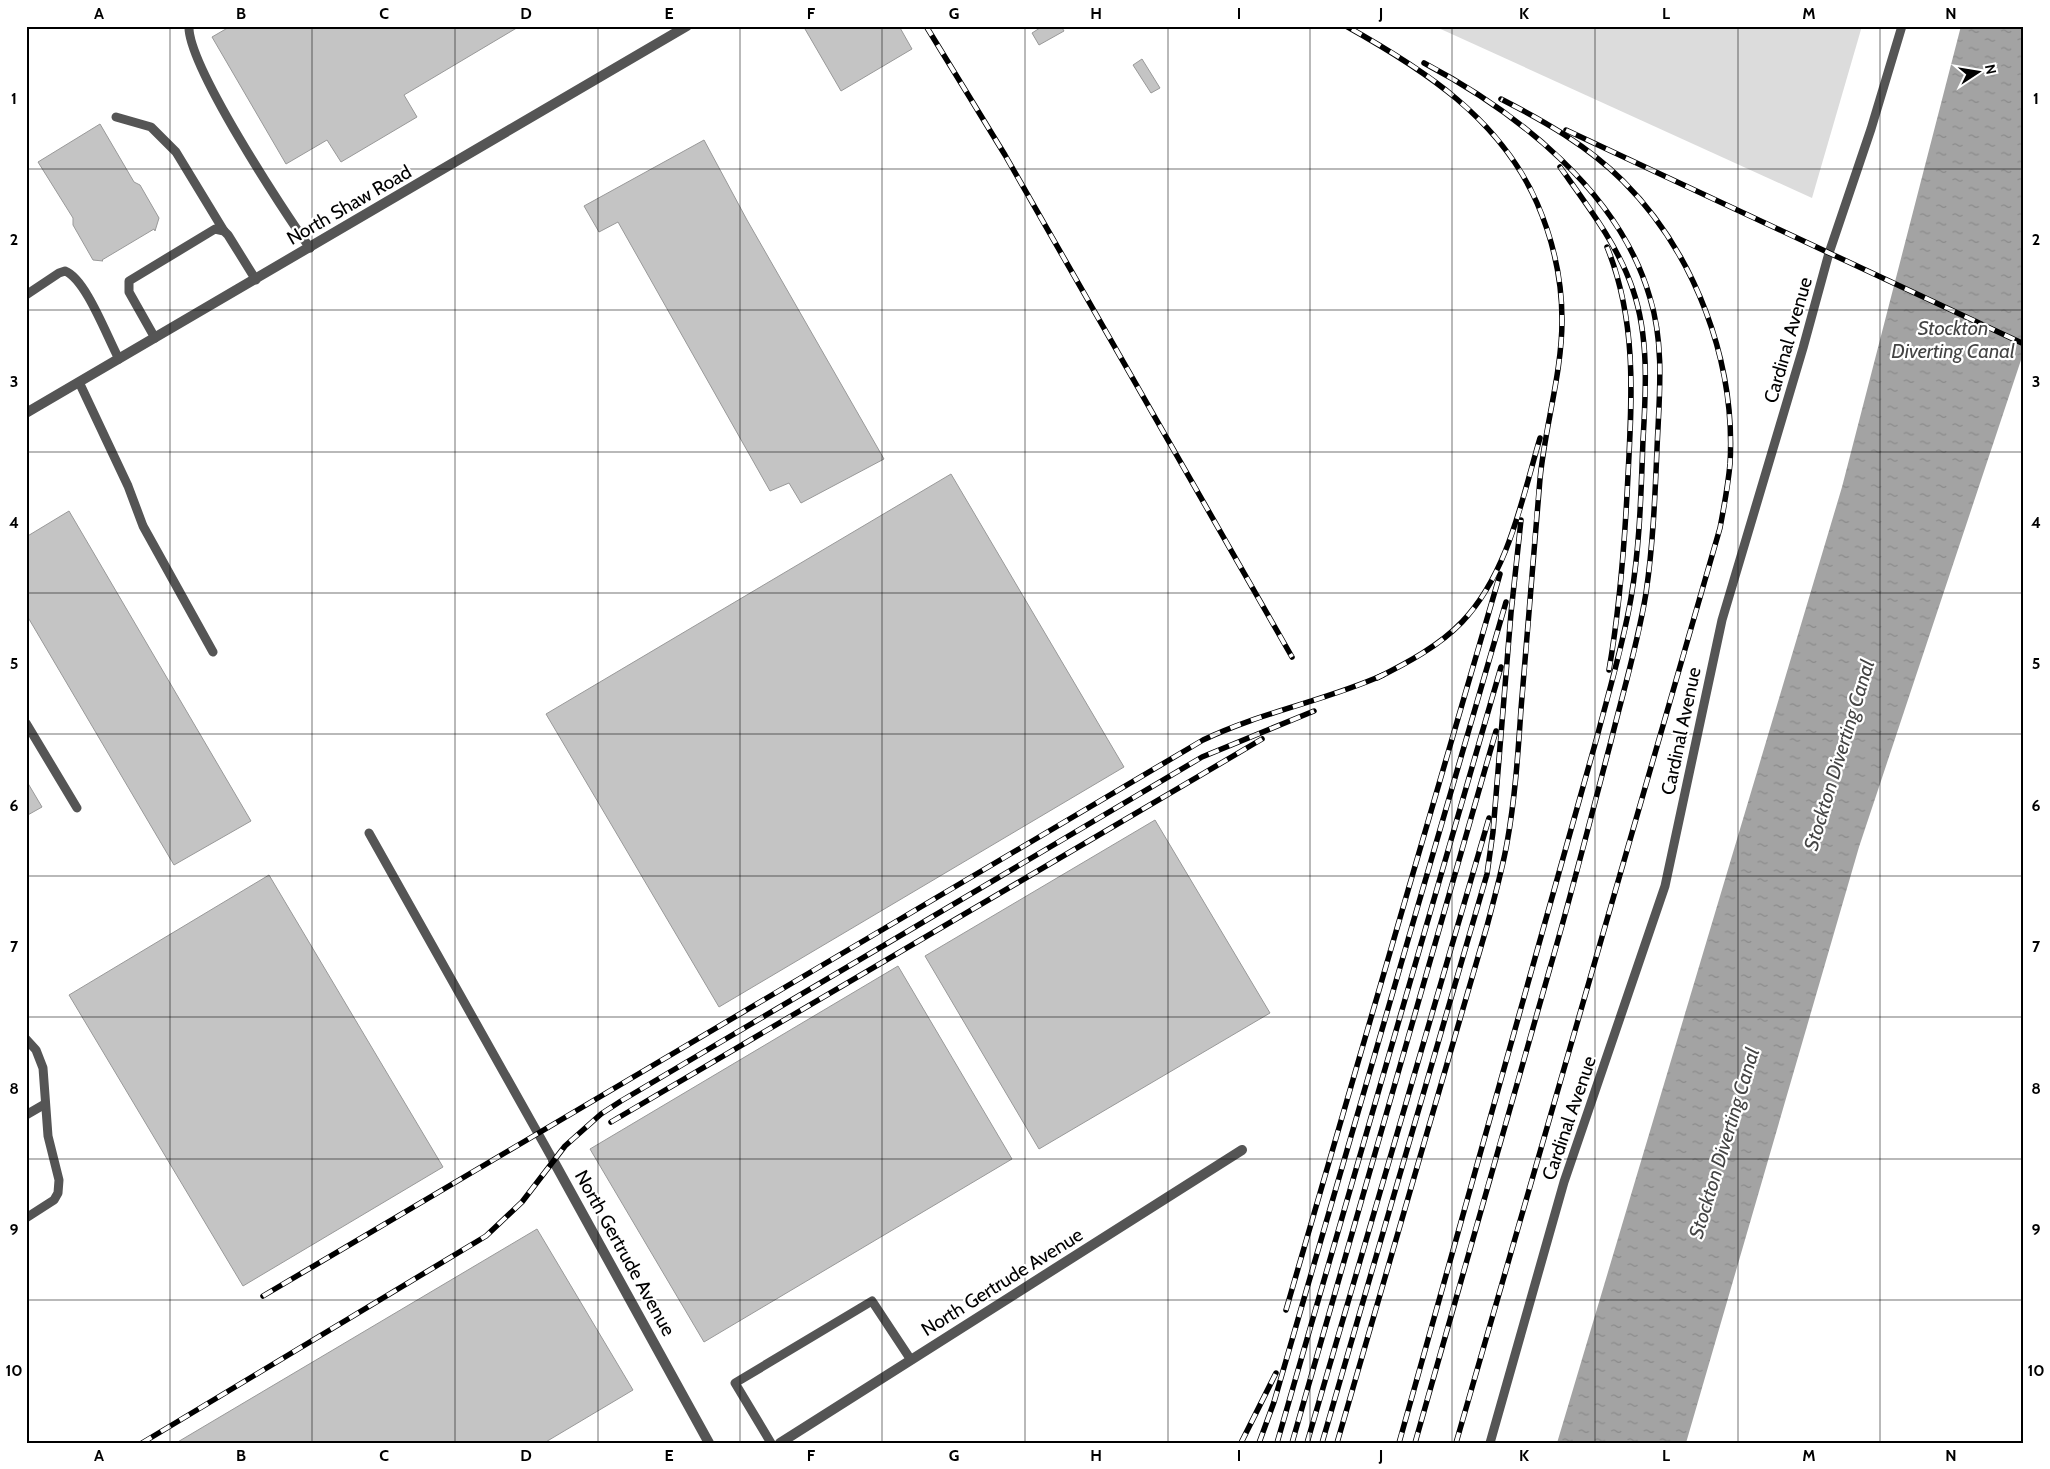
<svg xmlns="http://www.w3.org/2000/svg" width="2050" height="1469" font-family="Cabin,sans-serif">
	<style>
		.grass { fill: #dcdcdc }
		.water { fill: url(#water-ripples) }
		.building { fill: #c4c4c4; stroke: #999 }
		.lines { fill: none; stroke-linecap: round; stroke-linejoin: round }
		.service { stroke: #555; stroke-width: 9 }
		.minor { stroke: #555; stroke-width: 10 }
		.rail-casing { stroke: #000; stroke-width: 5.5 }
		.rail { stroke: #fff; stroke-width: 4; stroke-dasharray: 11; stroke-linecap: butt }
		.grid { fill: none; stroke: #000; stroke-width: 1; stroke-opacity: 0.55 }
		.labels { text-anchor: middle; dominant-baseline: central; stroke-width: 4.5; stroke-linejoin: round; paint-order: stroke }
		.street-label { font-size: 19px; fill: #000; stroke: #fff }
		.water-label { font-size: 20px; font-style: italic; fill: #444; stroke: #fff }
		.neatline { fill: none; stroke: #000; stroke-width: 2 }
		.grid-label { font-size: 16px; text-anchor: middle; font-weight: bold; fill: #000 }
	</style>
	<defs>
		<pattern id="water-ripples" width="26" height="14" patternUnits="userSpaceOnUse" patternTransform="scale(1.25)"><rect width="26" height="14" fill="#a3a3a3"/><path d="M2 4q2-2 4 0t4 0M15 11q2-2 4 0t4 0" fill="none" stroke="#8b8b8b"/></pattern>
	</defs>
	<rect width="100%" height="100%" fill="#fff"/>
	<polygon class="grass" points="1434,26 1862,26 1812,198"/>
	<polygon class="water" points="1961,26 2024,26 2024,351 1859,847 1686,1443 1557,1443 1842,487"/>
	<g class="building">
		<polygon points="231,26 520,26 404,95 417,117 341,162 327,140 286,164 212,37"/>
		<polygon points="809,26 899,26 912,49 841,91 805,29"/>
		<polygon points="1043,26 1061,26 1064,31 1039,45 1032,33"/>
		<polygon points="1142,59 1160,88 1151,93 1133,65"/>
		<polygon points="100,124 134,182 140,185 159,218 155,231 154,229 102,260 103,261 93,260 73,225 73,218 38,162"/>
		<polygon points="704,140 747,220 884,459 801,503 789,483 770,491 618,222 599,232 584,206"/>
		<polygon points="951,474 1124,767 719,1007 546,714"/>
		<polygon points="69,511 251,821 174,865 26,614 26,537"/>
		<polygon points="26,780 42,807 26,816"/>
		<polygon points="1155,820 1270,1013 1039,1149 925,956"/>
		<polygon points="269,875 443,1167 243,1286 69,995"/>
		<polygon points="898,966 1012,1159 704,1342 590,1149"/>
		<polygon points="537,1229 633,1390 544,1443 176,1443"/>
	</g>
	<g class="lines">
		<g class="service">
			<path d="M189,26c-2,38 95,186 121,222"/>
			<polyline points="116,117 151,127 176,152 224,231"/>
			<path d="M26,295l33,-22 6,-2c21,8 42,66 54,88"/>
			<polyline points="155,338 129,292 129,281 215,229 224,231 228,235 256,280"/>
			<polyline points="79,382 128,486 143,526 213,652"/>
			<polyline points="26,723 77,808"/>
			<polyline points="369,833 553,1160"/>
			<polyline points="26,1039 36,1050 43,1068 48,1136 59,1180 58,1193 54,1200 26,1218"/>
			<polyline points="26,1115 45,1104"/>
			<polyline points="771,1443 735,1383 872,1301 911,1360"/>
			<polyline points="1490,1443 1564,1182 1665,886 1722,620 1803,348 1829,253 1871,129 1902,26"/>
		</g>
		<g class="minor">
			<polyline points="26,413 687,26"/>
			<polyline points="553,1160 709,1443"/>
			<polyline points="780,1443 1242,1150"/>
		</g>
		<defs>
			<g id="rail">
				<polyline points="926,26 1005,155 1292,657"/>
				<polyline points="1566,130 2024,344"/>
				<path d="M1607,247c30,74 25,150 21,228 -3,65 -8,131 -19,195"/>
				<path d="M1377,678c30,-15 62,-32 85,-56 46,-48 60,-123 78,-184"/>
				<polyline points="611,1122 1262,739"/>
				<path d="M263,1296l940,-556c58,-28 122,-39 180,-65"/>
				<polyline points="1286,1310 1500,574"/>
				<polyline points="142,1443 486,1236 522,1202 565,1146 601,1114 621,1101 1202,757 1314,711"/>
				<polyline points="1241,1443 1276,1373"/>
				<polyline points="1259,1443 1274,1402 1506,602"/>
				<polyline points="1277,1443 1501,667"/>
				<polyline points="1292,1443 1496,731"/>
				<polyline points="1307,1443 1489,818"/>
				<polyline points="1322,1443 1487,874 1493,832 1511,613 1521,520"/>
				<path d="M1337,1443l150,-517c7,-27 15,-55 20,-83 8,-44 11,-89 14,-134 7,-77 12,-154 19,-230 5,-53 22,-106 22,-159 0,-41 -9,-80 -25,-117 -37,-85 -114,-134 -191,-177"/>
				<path d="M1399,1443l198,-706c12,-46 26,-92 34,-139 9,-53 10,-106 12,-158 3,-50 6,-103 -10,-150 -15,-45 -46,-85 -73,-123"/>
				<path d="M1415,1443c45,-159 90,-317 135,-475 22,-76 41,-151 61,-227 12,-49 27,-98 35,-148 7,-48 9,-96 11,-144 2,-50 8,-103 -7,-151 -30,-106 -133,-186 -226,-235"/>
				<path d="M1456,1443l264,-915c4,-21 8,-42 10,-64 6,-102 -35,-211 -107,-283 -35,-35 -79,-60 -122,-82"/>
			</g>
		</defs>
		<use href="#rail" class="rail-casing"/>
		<use href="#rail" class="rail"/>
	</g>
	<path class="grid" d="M170,26v1417M312,26v1417M455,26v1417M598,26v1417M740,26v1417M882,26v1417M1025,26v1417M1168,26v1417M1310,26v1417M1452,26v1417M1595,26v1417M1738,26v1417M1880,26v1417M26,169h1998M26,310h1998M26,452h1998M26,593h1998M26,734h1998M26,876h1998M26,1017h1998M26,1159h1998M26,1300h1998"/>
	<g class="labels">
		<g class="street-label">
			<text transform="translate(349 205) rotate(-30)">North Shaw Road</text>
			<text transform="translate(1788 340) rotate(-74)">Cardinal Avenue</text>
			<text transform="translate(1681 731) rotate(-78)">Cardinal Avenue</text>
			<text transform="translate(1569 1118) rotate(-71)">Cardinal Avenue</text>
			<text transform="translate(625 1253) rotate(61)">North Gertrude Avenue</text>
			<text transform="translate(1002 1282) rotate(-32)">North Gertrude Avenue</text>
		</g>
		<g class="water-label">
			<text x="1953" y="328">Stockton<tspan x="1953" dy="23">Diverting Canal</tspan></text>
			<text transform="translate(1839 755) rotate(-73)">Stockton Diverting Canal</text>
			<text transform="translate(1724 1143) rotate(-73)">Stockton Diverting Canal</text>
		</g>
	</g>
	<rect width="2050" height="1469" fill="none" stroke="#ffffff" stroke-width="55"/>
	<g transform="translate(1978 72) rotate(78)" stroke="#ffffff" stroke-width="4" paint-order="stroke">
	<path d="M0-4L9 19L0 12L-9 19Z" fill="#000000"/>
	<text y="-8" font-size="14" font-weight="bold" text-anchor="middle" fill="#000000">N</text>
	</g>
	<rect x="28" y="28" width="1994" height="1414" class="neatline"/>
	<g class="grid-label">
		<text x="99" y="19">A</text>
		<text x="241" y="19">B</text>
		<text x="384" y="19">C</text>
		<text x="526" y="19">D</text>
		<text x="669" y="19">E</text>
		<text x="811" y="19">F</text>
		<text x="954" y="19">G</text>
		<text x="1096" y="19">H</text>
		<text x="1239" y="19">I</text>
		<text x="1381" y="19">J</text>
		<text x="1524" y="19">K</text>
		<text x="1666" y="19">L</text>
		<text x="1809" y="19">M</text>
		<text x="1951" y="19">N</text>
		<text x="14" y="104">1</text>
		<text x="2036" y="104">1</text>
		<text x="14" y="245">2</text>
		<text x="2036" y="245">2</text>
		<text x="14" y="387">3</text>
		<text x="2036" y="387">3</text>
		<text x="14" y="528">4</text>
		<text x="2036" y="528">4</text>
		<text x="14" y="669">5</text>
		<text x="2036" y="669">5</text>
		<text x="14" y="811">6</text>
		<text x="2036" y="811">6</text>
		<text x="14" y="952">7</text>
		<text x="2036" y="952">7</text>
		<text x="14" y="1094">8</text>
		<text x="2036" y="1094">8</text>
		<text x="14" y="1235">9</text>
		<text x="2036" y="1235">9</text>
		<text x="14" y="1376">10</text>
		<text x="2036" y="1376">10</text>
		<text x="99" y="1461">A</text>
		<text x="241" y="1461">B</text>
		<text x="384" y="1461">C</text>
		<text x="526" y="1461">D</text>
		<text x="669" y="1461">E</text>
		<text x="811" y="1461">F</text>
		<text x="954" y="1461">G</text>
		<text x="1096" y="1461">H</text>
		<text x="1239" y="1461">I</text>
		<text x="1381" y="1461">J</text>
		<text x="1524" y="1461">K</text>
		<text x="1666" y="1461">L</text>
		<text x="1809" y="1461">M</text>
		<text x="1951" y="1461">N</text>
	</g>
</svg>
